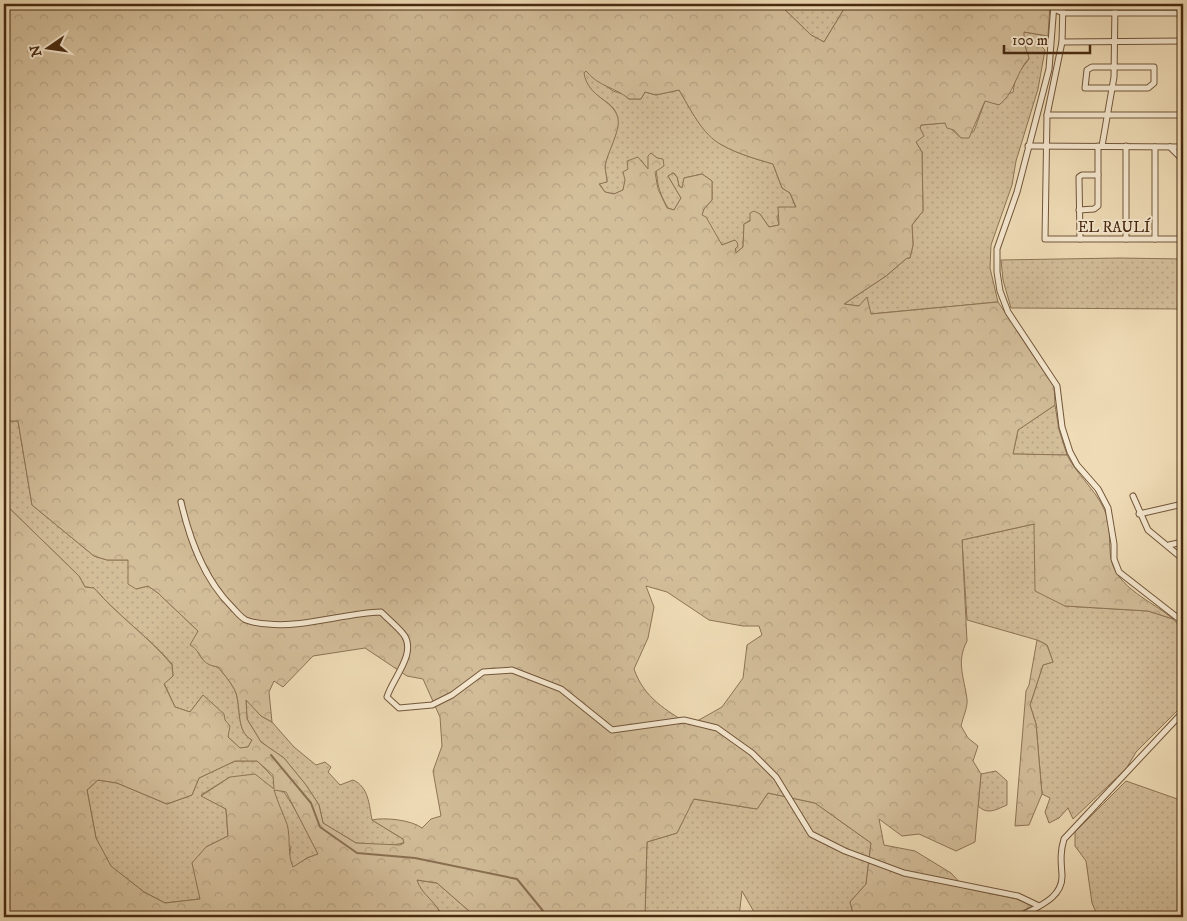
<svg xmlns="http://www.w3.org/2000/svg" width="1187" height="921" font-family="'IM FELL DW Pica',serif">
	<style>
		.green { fill: url(#green-dots); stroke: #8e7455 }
		.forest { fill: url(#forest-crowns); stroke: #8e7455; fill-rule: evenodd }
		.lines { fill: none; stroke-linecap: round; stroke-linejoin: round }
		.stream { stroke: #8a7052; stroke-width: 2 }
		.minor-casing { stroke: #72563a; stroke-width: 7 }
		.minor { stroke: #f5e8d0; stroke-width: 5 }
		.labels { text-anchor: middle; dominant-baseline: central; stroke-width: 4; stroke-linejoin: round; paint-order: stroke }
		.street-label { font-size: 15px; fill: #482a10; stroke: #f5e8d0 }
	</style>
	<defs>
		<pattern id="green-dots" width="8" height="8" patternUnits="userSpaceOnUse" patternTransform="scale(1.25)"><rect width="8" height="8" fill="#d3be9a"/><path d="M2 2h.1M6 6h.1" fill="none" stroke="#b7a384" stroke-width="1.8" stroke-linecap="round"/></pattern>
		<pattern id="forest-crowns" width="20" height="18" patternUnits="userSpaceOnUse" patternTransform="scale(1.25)"><rect width="20" height="18" fill="#d3be9a"/><path d="M2 6a3 3 0 1 1 6 0M12 15a3 3 0 1 1 6 0" fill="none" stroke="#b7a384"/></pattern>
	</defs>
	<rect width="100%" height="100%" fill="#efdcb6"/>
	<filter id="stains"><feTurbulence type="fractalNoise" baseFrequency=".004" numOctaves="4"/><feColorMatrix values="0 0 0 0 .2 0 0 0 0 .09 0 0 0 0 .02 0 0 0 .5 -.17"/></filter>
	<radialGradient id="worn" r=".72"><stop offset=".6" stop-color="#630" stop-opacity="0"/><stop offset="1" stop-color="#630" stop-opacity=".3"/></radialGradient>
	<g class="green">
		<polygon points="779,4 847,4 824,42 811,35"/>
		<polygon points="1023,32 1042,35 1041,46 1045,50 1038,89 1016,161 1012,185 991,245 990,268 998,302 870,314 859,306 844,304 886,276 907,258 910,258 913,245 912,225 923,211 922,152 916,142 921,125 945,123 961,138 974,131 985,101 991,101 1013,92 1016,76 1029,59 1024,43 1018,41 1017,38"/>
		<path d="M586,71l27,20 10,3 6,5h12l4,-7 11,3 23,-5c11,18 23,44 43,55 16,9 34,14 51,19l9,24 8,5 6,15 -19,8 2,9 -10,2 -9,-13 -16,10 -1,23 -7,6 -1,-13 -13,5 -21,-30 3,-6 8,-9v-19l-10,-7 -18,4 -1,10 -4,-2 -2,-9 -3,-4 -6,3 13,22 -7,12 -6,-2c-10,-16 -13,-31 -11,-50l-3,-2 -6,14 -7,-10 -13,9 -5,21 -9,4 -9,-2 -6,-9 8,-1c0,-5 -2,-11 -2,-16 2,-14 17,-38 11,-53 -6,-15 -28,-15 -33,-40z"/>
		<polygon points="1119,258 1183,259 1183,309 1011,308 1003,280 1001,260"/>
		<polygon points="1055,405 1059,430 1067,455 1013,454 1018,430"/>
		<path d="M4,421h14l14,84 62,51 13,4h21l8,29 12,-3 10,7 40,38c-6,17 2,33 20,36 6,7 15,18 18,26 5,15 0,39 16,47l-4,7 -8,1 -12,-11 -3,-17 -22,-25 -13,17 -15,-5 -11,-24 9,-7 -1,-12c-23,-27 -54,-48 -78,-76l-9,-1 -6,-11 -75,-73z"/>
		<polygon points="1034,524 1065,606 1148,611 1173,619 1183,630 1183,705 1136,752 1126,769 1073,819 1068,808 1059,818 1049,823 1045,812 1050,798 1042,794 1036,724 1030,705 1043,665 1053,662 1047,645 1037,640 967,620 962,540"/>
		<path d="M246,699l15,17 11,6 22,25 22,18 9,-3 6,5 -3,5 12,13 13,-5c16,7 16,25 19,40l31,19 2,4 -20,3 -29,-3 -33,-20 -4,-18 -13,-20 -22,-27 -23,-16 -14,-23z"/>
		<path d="M235,761h22c29,26 44,59 61,93l-11,4 -14,10 -4,-10 2,-11 -61,-70 -29,18 25,14 2,27 -22,11 -6,52 -35,4 -21,-11 -34,-26 -14,-28 -9,-48 11,-10 19,3 50,21 25,-9 7,-17z"/>
		<path d="M996,771l11,10v24c-12,5 -19,10 -29,1l3,-32z"/>
		<polygon points="1126,781 1183,801 1183,917 1098,917 1092,903 1086,861 1075,846 1075,832"/>
		<polygon points="768,793 815,803 871,843 866,884 850,902 854,917 757,917 742,891 739,917 645,917 647,842 677,833 693,799 757,809"/>
		<polygon points="416,880 437,883 476,917 441,917 440,911 422,893"/>
	</g>
	<g class="forest">
		<path d="M4,4h775l32,31 13,7 23,-38h203l-2,32 -24,-4v7l-7,-1 1,3 6,2 5,15c-14,16 -14,35 -30,47l-14,-4 -16,37h-8l-7,-8 -7,-2 -2,-5 -24,2 -1,3 4,8 -8,6 6,10 1,59 -11,14 1,20 -3,13h-3l-21,18 -42,28 15,2 8,-9 4,17 127,-12 56,83 1,20 -37,25 -5,24 54,1c10,20 28,34 37,54 8,16 4,33 7,50 6,29 41,42 62,60l-25,-8 -83,-5 -30,-15 -1,-67 -72,16 5,101c-11,21 -3,36 0,58 1,8 -4,18 -6,27l7,12 10,8 -5,15 8,13 -6,68 -19,9 -37,-17 -17,2 -23,-17 5,26 31,6 36,22 14,15 52,11 15,7 -21,11h-157l-4,-15 16,-18 5,-41 -56,-40 -47,-10 -11,16 -63,-10 -17,34 -30,9 -2,75h-169l-39,-34 -20,-3c4,15 22,23 24,37h-437v-414l75,73 6,11 9,1c24,28 55,49 78,77l1,11 -9,8 11,23 15,5 13,-17 21,19 1,6 5,6 -2,11 12,11 8,-1 4,-7c-16,-8 -11,-32 -16,-47 -3,-8 -12,-19 -18,-26 -20,-3 -14,-14 -28,-22l8,-14 -40,-38 -10,-7 -12,3 -8,-5v-24h-21l-13,-4 -62,-51 -14,-84h-14zM586,71c13,16 29,16 43,28h12l4,-7 11,3 23,-5c11,18 23,45 43,55 16,9 34,14 51,19l9,24 8,5 6,14h-18l1,18 -10,2 -9,-13 -6,-3 -4,2v8l-6,3 -1,23 -7,6 -1,-4 3,-3 -1,-4 -2,-2 -13,5 -16,-28 -4,-2 2,-6 8,-9v-19l-10,-7 -18,4 -2,10 -3,-2 -2,-9 -4,-4 -5,3 13,22 -7,12 -7,-2 -9,-19 -3,-17 9,-6 -1,-7 -6,-1 -6,-5 -3,3v13l-10,-12 -11,4 1,8 -5,3 2,8 -2,10 -9,4 -9,-2 -6,-8 8,-2c0,-5 -2,-11 -2,-16 2,-13 16,-36 13,-48 -5,-19 -30,-20 -34,-45zM646,586l21,6 42,28 34,6h16l3,9 -15,10 -4,33 -21,29 -32,18c-24,-15 -46,-27 -56,-56l14,-31 6,-31zM365,648l42,28 16,3 17,38 2,29 -9,25 8,45 -10,3 -9,9c-10,-8 -38,-11 -50,-8l31,19 1,4 -4,2 -44,-2 -33,-20 -4,-18 -13,-20 -22,-27 -23,-16 -14,-23 -1,-19 15,16 11,6 -3,-30 5,-11 9,6 30,-31zM235,761h22l16,14 1,14 -19,-15 -25,3 -29,19 25,13 2,27 -22,11 -14,16 8,36 -35,4 -21,-11 -33,-26 -15,-28 -9,-48 11,-10 19,3 50,21 25,-9 7,-17zM274,790l12,2 32,62 -11,4 -14,9c-6,-13 -2,-28 -6,-43 -4,-11 -10,-23 -13,-34z"/>
		<polygon points="1037,640 1047,645 1053,662 1043,665 1030,705 1036,724 1042,794 1029,825 1015,826 1026,691 1029,685"/>
	</g>
	<g class="lines">
		<polyline class="stream" points="271,755 311,803 320,827 357,853 415,858 517,879 548,917"/>
		<defs>
			<g id="minor">
				<polyline points="1054,4 1049,69 1017,192 997,249 997,272 1000,291 1008,312 1057,386 1062,427 1070,452 1077,465 1098,489 1108,508 1114,544 1114,559 1119,572 1183,622"/>
				<polyline points="1063,4 1062,42 1047,115 1045,239 1183,239"/>
				<polyline points="1054,9 1063,13 1183,13"/>
				<polyline points="1062,42 1183,41"/>
				<polygon points="1092,67 1154,67 1154,83 1148,88 1085,88 1087,70"/>
				<polyline points="1047,115 1183,115"/>
				<polyline points="1028,146 1183,147"/>
				<polyline points="1102,146 1114,77 1115,4"/>
				<polyline points="1126,146 1126,239"/>
				<polyline points="1155,147 1155,239"/>
				<polyline points="1170,147 1183,160"/>
				<polyline points="1079,210 1094,209 1098,206 1098,146"/>
				<polyline points="1080,239 1079,177 1082,175 1098,175"/>
				<polyline points="1133,496 1148,530 1183,559"/>
				<path d="M181,502c9,39 23,77 51,105 4,4 9,11 14,13 6,2 16,4 22,4 35,4 77,-11 113,-12 7,7 17,15 23,23 13,19 -12,44 -17,62l12,11 33,-3 20,-10 31,-23 29,-2 49,19 51,41 72,-10 33,8 35,25 24,24 35,57 34,17 59,22 114,23 21,10"/>
				<polyline points="1139,514 1183,504"/>
				<polyline points="1169,545 1183,542"/>
				<path d="M1019,917c17,-10 44,-18 43,-42 -1,-14 -2,-23 2,-36l119,-127"/>
			</g>
		</defs>
		<use href="#minor" class="minor-casing"/>
		<use href="#minor" class="minor"/>
	</g>
	<g class="labels">
		<g class="street-label">
			<text x="1114" y="227">EL RAULÍ</text>
		</g>
	</g>
	<rect width="1187" height="921" fill="none" stroke="#efdcb6" stroke-width="20"/>
	<rect x="5" y="5" width="1177" height="911" fill="none" stroke="#482a10" stroke-width="2.5"/>
	<rect x="10" y="10" width="1167" height="901" fill="none" stroke="#482a10"/>
	<g transform="translate(48 48) rotate(257)" stroke="#f5e8d0" stroke-width="4" paint-order="stroke">
	<path d="M0-4L9 19L0 12L-9 19Z" fill="#482a10"/>
	<text y="-8" font-size="14" font-weight="bold" text-anchor="middle" fill="#482a10">N</text>
	</g>
	<path d="M1004 45v8h86v-8" fill="none" stroke="#482a10" stroke-width="2.5"/>
	<text x="1012" y="45" font-size="15" fill="#482a10" stroke="#f5e8d0" stroke-width="4" paint-order="stroke">100 m</text>
	<rect width="100%" height="100%" filter="url(#stains)"/>
	<rect width="100%" height="100%" fill="url(#worn)"/>
</svg>
